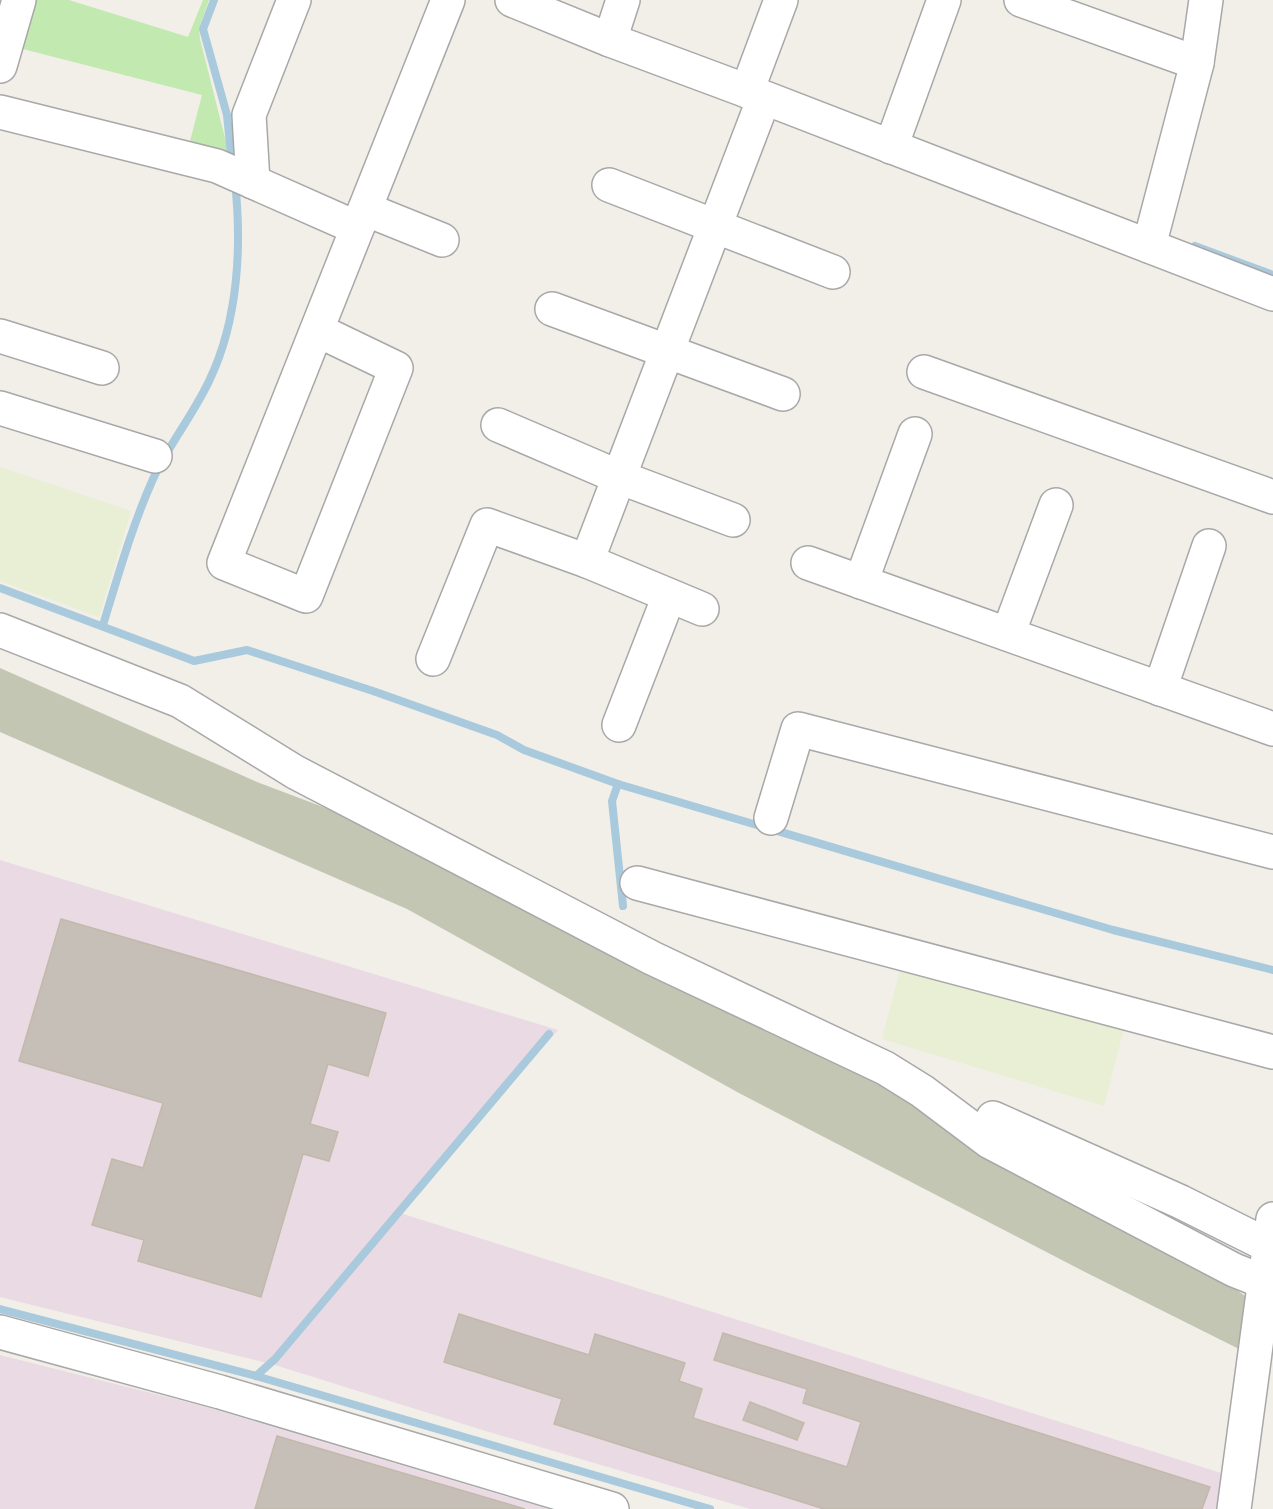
<svg xmlns="http://www.w3.org/2000/svg" width="1273" height="1509" font-family="Cabin,sans-serif">
	<style>
		.industrial { fill: #eadae4 }
		.construction { fill: #c2c6b3 }
		.farmland { fill: #e8efd4 }
		.grass { fill: #c2e9af }
		.lines { fill: none; stroke-linecap: round; stroke-linejoin: round }
		.stream { stroke: #a9c9dd; stroke-width: 8 }
		.building { fill: #c6bfb7; stroke: #c3b9aa; stroke-width: 1.5 }
		.minor-casing { stroke: #a8a8a8; stroke-width: 36 }
		.minor { stroke: #fff; stroke-width: 33 }
	</style>
	<rect width="100%" height="100%" fill="#f1efe8"/>
	<g class="industrial">
		<polygon points="0,860 558,1030 397,1212 1221,1473 1225,1509 750,1509 489,1432 275,1365 0,1297"/>
		<polygon points="0,1355 199,1405 548,1509 0,1509"/>
	</g>
	<polygon class="construction" points="0,668 257,782 585,906 1190,1257 1248,1298 1241,1350 1085,1272 739,1093 407,909 0,732"/>
	<g class="farmland">
		<polygon points="0,467 131,511 99,617 0,581"/>
		<polygon points="901,966 1124,1028 1104,1106 882,1039"/>
	</g>
	<polygon class="grass" points="33,0 69,0 188,37 203,0 209,0 199,28 200,39 229,154 188,149 202,95 19,48"/>
	<g class="lines">
		<g class="stream">
			<polyline points="214,0 203,29 227,115 232,164"/>
			<polyline points="1195,246 1273,275"/>
			<polyline points="0,588 194,661 247,650 373,691 497,735 524,750 618,784 1113,930 1273,970"/>
			<path d="M103,625c15,-49 29,-99 50,-146 16,-35 41,-65 57,-100 28,-59 32,-132 25,-197"/>
			<polyline points="618,784 612,801 623,906"/>
			<polyline points="0,1309 256,1376 710,1509"/>
			<polyline points="256,1376 275,1359 549,1034"/>
		</g>
	</g>
	<g class="building">
		<polygon points="61,919 386,1013 368,1076 328,1064 310,1124 338,1132 329,1161 303,1154 261,1297 138,1261 144,1240 92,1225 112,1159 143,1168 163,1103 19,1061"/>
		<polygon points="459,1314 589,1355 595,1334 685,1363 679,1381 702,1389 693,1418 847,1467 861,1422 803,1403 807,1389 714,1360 723,1333 1210,1487 1202,1509 824,1509 554,1424 562,1399 444,1362"/>
		<polygon points="750,1402 804,1423 797,1440 743,1420"/>
		<polygon points="277,1436 525,1509 255,1509"/>
	</g>
	<g class="lines">
		<defs>
			<g id="minor">
				<polyline points="512,0 610,40 747,91 1273,294"/>
				<polyline points="1021,0 1197,63"/>
				<polyline points="610,40 623,0"/>
				<polyline points="0,66 19,0"/>
				<polyline points="747,91 781,0"/>
				<polyline points="0,112 217,166 357,228"/>
				<polyline points="891,147 944,0"/>
				<polyline points="253,182 249,115 294,0"/>
				<polyline points="609,185 833,272"/>
				<polyline points="365,209 442,240"/>
				<polyline points="1149,246 1197,63 1206,0"/>
				<polyline points="552,309 783,394"/>
				<polyline points="317,330 396,368 306,596 224,563 448,0"/>
				<polyline points="0,336 102,368"/>
				<polyline points="924,372 1273,497"/>
				<polyline points="0,408 155,456"/>
				<polyline points="498,425 619,477 733,520"/>
				<polyline points="587,561 764,98"/>
				<polyline points="808,563 1273,729"/>
				<polyline points="861,582 915,434"/>
				<polyline points="0,630 180,701 295,772 652,958 885,1068 922,1091 990,1142 1234,1270 1264,1282 1273,1284"/>
				<polyline points="1008,634 1056,505"/>
				<polyline points="433,659 487,525 587,561 702,609"/>
				<polyline points="1160,689 1209,546"/>
				<polyline points="619,725 669,596"/>
				<polyline points="771,818 798,729 1273,852"/>
				<polyline points="637,883 1273,1052"/>
				<polyline points="993,1118 1181,1202 1269,1246"/>
				<polyline points="0,1332 220,1392 612,1509"/>
				<polyline points="1234,1509 1273,1219"/>
			</g>
		</defs>
		<use href="#minor" class="minor-casing"/>
		<use href="#minor" class="minor"/>
	</g>
</svg>
